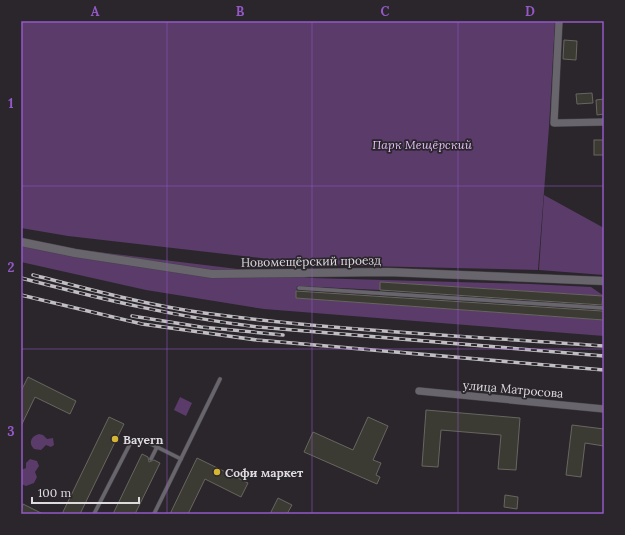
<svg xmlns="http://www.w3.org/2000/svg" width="625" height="535" font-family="Lora,serif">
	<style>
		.green { fill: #5a3b6a }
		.building { fill: #3b3a33; stroke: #68665f }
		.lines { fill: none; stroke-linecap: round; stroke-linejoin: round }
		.service-casing { stroke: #474449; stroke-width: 4.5 }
		.minor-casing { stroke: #474449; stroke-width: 8 }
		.tertiary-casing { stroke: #474449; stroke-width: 9 }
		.service { stroke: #69656c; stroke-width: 3.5 }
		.minor { stroke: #69656c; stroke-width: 7 }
		.tertiary { stroke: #69656c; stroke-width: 8 }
		.rail-casing { stroke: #c1bec2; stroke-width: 3.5 }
		.rail { stroke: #2a262c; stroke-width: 2; stroke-dasharray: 6; stroke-linecap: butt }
		.grid { fill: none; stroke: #9458c7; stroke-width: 1; stroke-opacity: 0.55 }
		.poi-dot { fill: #d5b534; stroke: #2a262c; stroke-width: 1.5 }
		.labels { text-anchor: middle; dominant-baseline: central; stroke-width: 3.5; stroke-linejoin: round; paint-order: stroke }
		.park-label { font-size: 12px; font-style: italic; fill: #e7bffc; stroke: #2a262c }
		.street-label { font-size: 12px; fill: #dedbdf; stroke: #2a262c }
		.poi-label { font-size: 12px; font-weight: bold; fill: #dedbdf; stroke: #2a262c; text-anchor: start }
		.neatline { fill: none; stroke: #9458c7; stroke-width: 1.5 }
		.grid-label { font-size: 13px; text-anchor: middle; font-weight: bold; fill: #9458c7 }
	</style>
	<rect width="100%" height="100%" fill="#2a262c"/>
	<g class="green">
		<polygon points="21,21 555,21 549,127 538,270 321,265 68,236 21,228"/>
		<polygon points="544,195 604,228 604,275 539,270"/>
		<polygon points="21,244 57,247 312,278 531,284 591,287 604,296 381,282 380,290 297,286 296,298 604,320 604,336 264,309 146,290 21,262"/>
		<polygon points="180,397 192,403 186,416 174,410"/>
		<path d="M39,434l4,1 4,4 6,-1 1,7 -3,2 -5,-2 -5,5 -7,-1c-6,-6 -3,-13 5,-15z"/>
		<polygon points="30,459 37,461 39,466 35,472 37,477 34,483 26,486 21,484 21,470 26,468 26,463"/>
	</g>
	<g class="building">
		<polygon points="564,40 577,41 576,60 563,59"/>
		<polygon points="592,93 593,103 577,104 576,94"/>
		<polygon points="604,99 604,114 597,115 596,100"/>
		<rect x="594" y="140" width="10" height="15"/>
		<polygon points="380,282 603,296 602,305 380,290"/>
		<polygon points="296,291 602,311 604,313 604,320 296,298"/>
		<polygon points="28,377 76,401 70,414 35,397 21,426 21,391"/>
		<polygon points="426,410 520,418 516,470 498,469 501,435 441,430 438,467 422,466"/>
		<polygon points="109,417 124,424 115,442 80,514 62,514"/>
		<polygon points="368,417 388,426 373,460 381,463 376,475 380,477 377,484 304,452 313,432 353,450"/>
		<polygon points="572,425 604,429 604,446 585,443 581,477 566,475"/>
		<polygon points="142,454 148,457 149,462 154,460 160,463 135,514 113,514"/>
		<polygon points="197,458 248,483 241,497 205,479 188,514 170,514"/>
		<polygon points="505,495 518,497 517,509 504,507"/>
		<polygon points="278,498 292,505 287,514 270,514"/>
		<polygon points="23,504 43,514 21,514"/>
	</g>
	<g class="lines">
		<defs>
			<g id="service">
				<polyline points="299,288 604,308"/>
				<polyline points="151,459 157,447"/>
				<polyline points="94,514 132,440 141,439 181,459"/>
				<polyline points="154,514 220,379"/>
			</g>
			<g id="minor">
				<polyline points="559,21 554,123 604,122"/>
				<polyline points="419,391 604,409"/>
			</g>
			<polyline id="tertiary" points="21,242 75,253 212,274 388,272 604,281"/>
		</defs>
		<use href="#service" class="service-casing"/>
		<use href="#minor" class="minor-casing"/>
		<use href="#tertiary" class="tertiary-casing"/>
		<use href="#service" class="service"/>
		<use href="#minor" class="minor"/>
		<use href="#tertiary" class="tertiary"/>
		<defs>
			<g id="rail">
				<path d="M33,275c56,14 113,30 171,38 132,18 267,23 400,33"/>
				<path d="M21,278c80,21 155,39 237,49l346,29"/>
				<polyline points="21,295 142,324 257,340 604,370"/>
				<polyline points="132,316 201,327 283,335"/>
			</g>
		</defs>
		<use href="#rail" class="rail-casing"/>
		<use href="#rail" class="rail"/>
	</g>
	<path class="grid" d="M167,21v493M312,21v493M458,21v493M21,186h583M21,349h583"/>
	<g class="poi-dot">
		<circle cx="115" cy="439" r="4"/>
		<circle cx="217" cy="472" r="4"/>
	</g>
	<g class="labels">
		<g class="park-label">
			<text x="422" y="144">Парк Мещёрский</text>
		</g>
		<g class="street-label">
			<text transform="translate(311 261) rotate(-1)">Новомещёрский проезд</text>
			<text transform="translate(513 389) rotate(5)">улица Матросова</text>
		</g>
		<g class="poi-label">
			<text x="123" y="439">Bayern</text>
			<text x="225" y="472">Софи маркет</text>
		</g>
	</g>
	<rect width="625" height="535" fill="none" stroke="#2a262c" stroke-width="44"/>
	<path d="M32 497v6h107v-6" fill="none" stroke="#dedbdf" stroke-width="2"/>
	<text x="38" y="497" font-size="12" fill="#dedbdf" stroke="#2a262c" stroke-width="3" paint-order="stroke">100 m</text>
	<rect x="22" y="22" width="581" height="491" class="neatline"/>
	<g class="grid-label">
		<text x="95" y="16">A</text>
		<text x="240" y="16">B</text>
		<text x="385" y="16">C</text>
		<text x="530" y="16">D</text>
		<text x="11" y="108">1</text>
		<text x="11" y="272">2</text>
		<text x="11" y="436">3</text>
	</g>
</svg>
